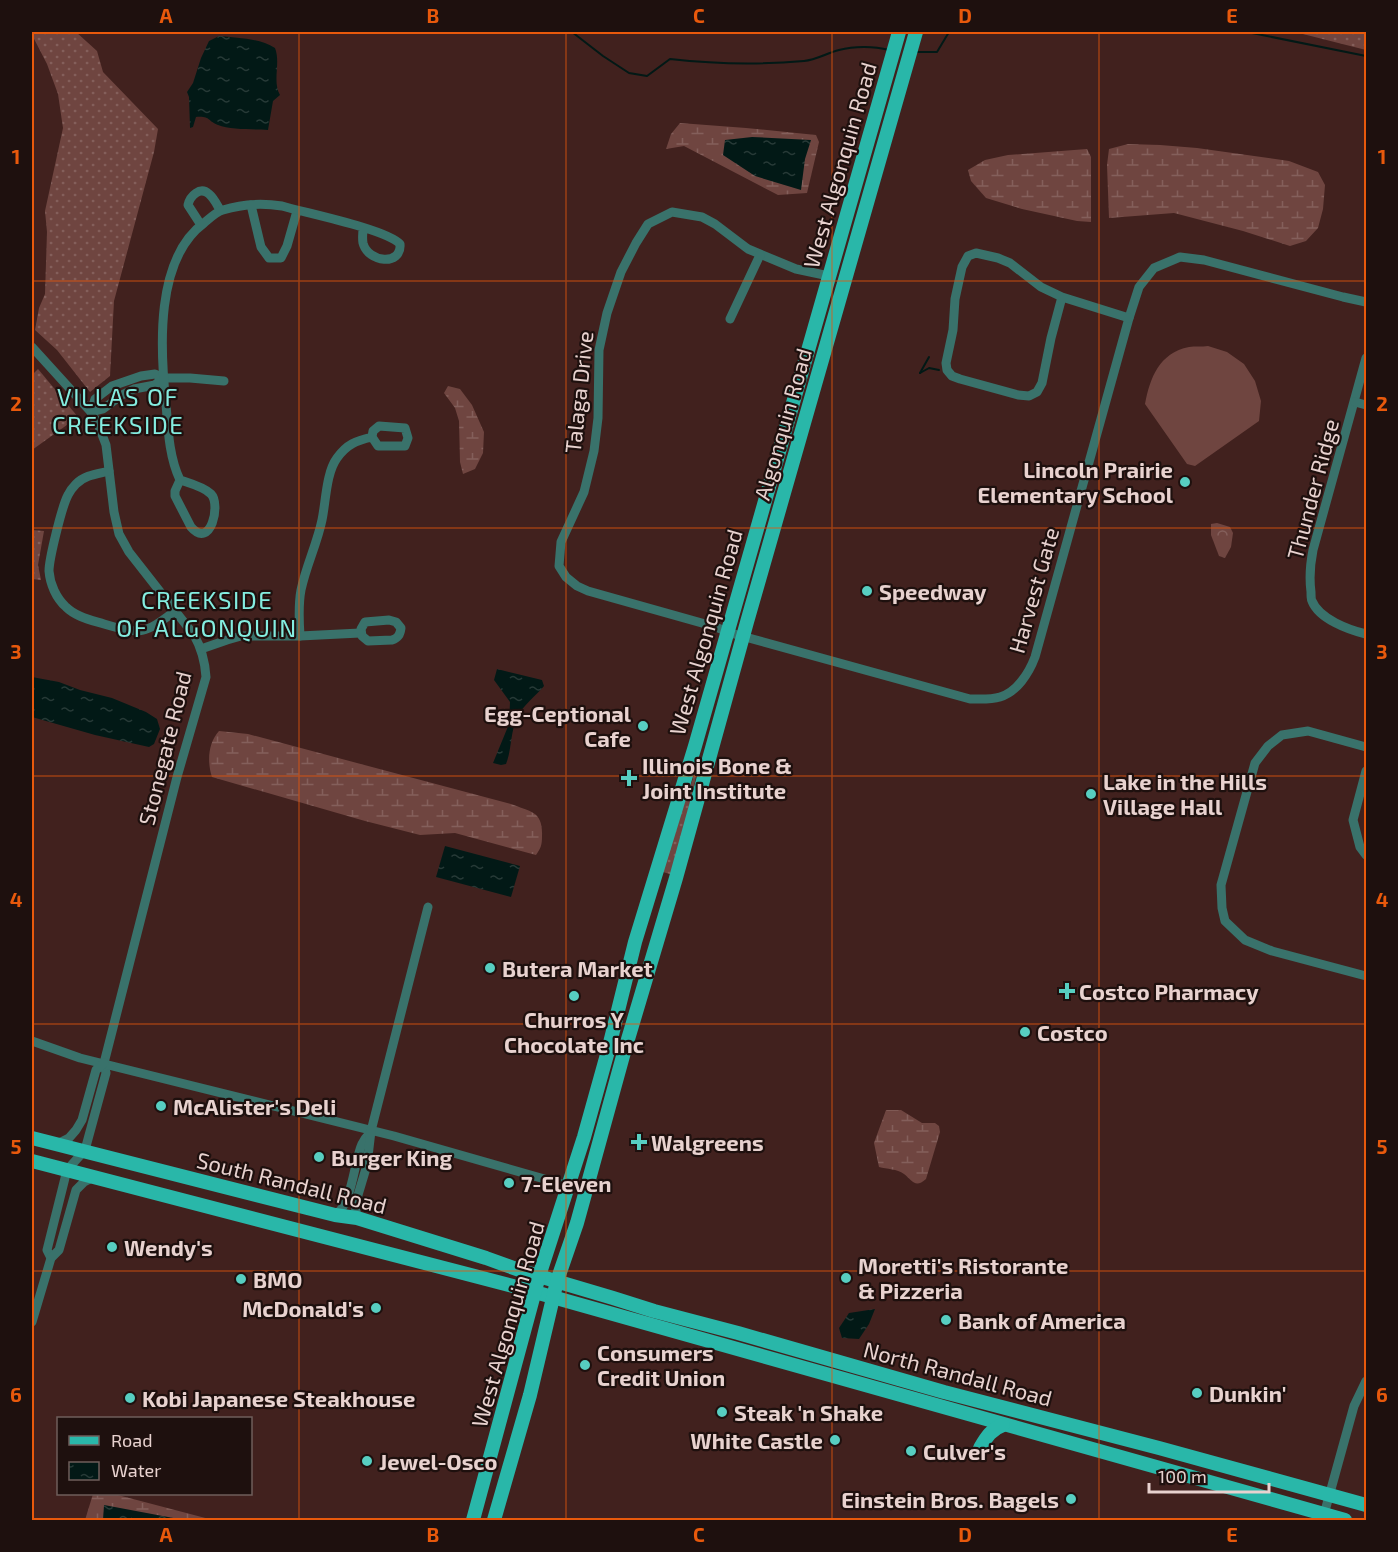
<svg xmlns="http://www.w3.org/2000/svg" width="1398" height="1552" font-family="'Exo 2',sans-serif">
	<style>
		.grass { fill: url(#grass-dots) }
		.forest { fill: url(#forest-crowns) }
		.wetland { fill: url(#wetland-marsh) }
		.pitch { fill: #6f4540 }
		.water { fill: url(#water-ripples) }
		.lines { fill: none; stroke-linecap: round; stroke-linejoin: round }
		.stream { stroke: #021916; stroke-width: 2 }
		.minor { stroke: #39726b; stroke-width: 9 }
		.primary { stroke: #29b7a9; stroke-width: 14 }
		.grid { fill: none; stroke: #e8590c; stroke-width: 1.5; stroke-opacity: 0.55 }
		.poi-dot { fill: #57cec1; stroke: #1e100e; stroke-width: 2 }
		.labels { text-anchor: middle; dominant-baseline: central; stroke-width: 4.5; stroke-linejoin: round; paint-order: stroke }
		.street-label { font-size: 22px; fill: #e8d2cf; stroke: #1e100e }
		.poi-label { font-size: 22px; font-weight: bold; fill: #e8d2cf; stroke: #1e100e; text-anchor: start }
		.neighbourhood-label { font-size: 24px; letter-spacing: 1.5px; fill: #84ede0; stroke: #1e100e }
		.neatline { fill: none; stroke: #e8590c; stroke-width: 2 }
		.grid-label { font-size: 20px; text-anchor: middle; font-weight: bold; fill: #e8590c }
	</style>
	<defs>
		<pattern id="grass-dots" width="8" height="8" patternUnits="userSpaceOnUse" patternTransform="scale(1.5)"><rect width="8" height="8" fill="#6f4540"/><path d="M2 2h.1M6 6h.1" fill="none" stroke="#845f5b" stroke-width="1.8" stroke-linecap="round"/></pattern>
		<pattern id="forest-crowns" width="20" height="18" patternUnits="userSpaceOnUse" patternTransform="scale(1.5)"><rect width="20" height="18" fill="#6f4540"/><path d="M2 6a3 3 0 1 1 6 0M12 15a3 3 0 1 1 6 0" fill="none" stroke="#845f5b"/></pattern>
		<pattern id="wetland-marsh" width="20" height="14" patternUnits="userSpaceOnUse" patternTransform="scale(1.5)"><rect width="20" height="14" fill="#6f4540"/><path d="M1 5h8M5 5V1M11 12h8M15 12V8" fill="none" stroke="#845f5b"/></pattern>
		<pattern id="water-ripples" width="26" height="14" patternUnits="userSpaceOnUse" patternTransform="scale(1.5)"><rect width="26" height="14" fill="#021916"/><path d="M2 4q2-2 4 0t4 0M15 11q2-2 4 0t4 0" fill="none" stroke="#273a37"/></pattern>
	</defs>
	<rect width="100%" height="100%" fill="#41211e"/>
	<g class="grass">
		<polygon points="32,32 76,32 97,51 103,72 158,129 154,152 114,301 110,376 90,392 57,350 35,330 39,308 45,294 47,232 45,211 63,128 58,94 47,64 32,35"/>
		<polygon points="1295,32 1366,32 1366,50"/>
		<polygon points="38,369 78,417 32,450 32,375"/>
		<polygon points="32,530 44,531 38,565 41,580 32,579"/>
		<polygon points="698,764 699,764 673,875 663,872 671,841"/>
	</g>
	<polygon class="forest" points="1217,523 1230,527 1233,533 1231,547 1225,558 1219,556 1211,535 1211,524"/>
	<g class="wetland">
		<polygon points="680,123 746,128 816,135 819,142 807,193 778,195 684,146 666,149 671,134"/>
		<polygon points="1128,144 1160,145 1197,148 1289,161 1318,172 1325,185 1323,209 1318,228 1306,241 1290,246 1243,231 1174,213 1109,218 1107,165 1109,149"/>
		<polygon points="1087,149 1091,157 1091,222 1077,221 1022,209 986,198 971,181 968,170 985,160 1008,155"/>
		<polygon points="448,386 460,389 472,405 484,432 483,453 475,469 463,474 460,462 459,421 455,408 444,393"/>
		<path d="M219,731l29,3 263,70c20,8 32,7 31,32 0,9 -1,12 -6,19l-81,-22 -35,2 -55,-14 -153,-44c-5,-15 -4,-34 7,-46z"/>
		<path d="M886,1110h15l21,13h13l4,3 1,6 -14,47c-11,10 -14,1 -22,-5 -7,-5 -17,-5 -25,-7l-5,-24z"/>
		<polygon points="93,1494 114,1494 213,1520 85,1520"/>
	</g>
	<path class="pitch" d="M1208,346l19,6 17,12 11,17 6,20 -2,20 -64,45 -8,-2 -42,-60c5,-26 14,-51 44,-57 6,-1 13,0 19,-1z"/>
	<g class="water">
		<path d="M219,36c18,2 40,2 56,12 6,15 -3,33 5,47l-7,6 -5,29c-14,-1 -38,0 -50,-5 -11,-4 -7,-9 -22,-8l-3,10 -3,1 -1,-31 -2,-5 6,-9 8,-25 8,-17z"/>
		<polygon points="752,137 811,140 805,159 801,190 755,176 723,155 725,140"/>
		<path d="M497,669l45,11 2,6c-8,10 -22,20 -27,32 -7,15 -5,31 -11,46l-5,1 -8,-2 16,-39 1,-22 -16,-22z"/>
		<polygon points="32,677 59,682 80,690 112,698 146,712 157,719 160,729 154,744 149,747 95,735 32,717"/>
		<polygon points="445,846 520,866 511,897 436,877"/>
		<polygon points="875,1309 869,1324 859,1339 842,1338 839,1328 849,1313"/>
		<polygon points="104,1505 184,1520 103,1520"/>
	</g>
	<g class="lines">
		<g class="stream">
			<path d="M572,32l31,24 26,17 18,3 23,-17c44,5 89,6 134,2 12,-1 23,-8 35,-11 15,-4 35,-4 50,0"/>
			<polyline points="1247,32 1366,56"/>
			<polyline points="915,52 937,52 949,32"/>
			<polyline points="920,373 929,368 939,370"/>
			<polyline points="920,373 929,357"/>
		</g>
		<g class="minor">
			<polyline points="251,205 261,247 269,258 281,258 287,246 297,211"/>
			<path d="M201,225l-13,-20c2,-9 12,-19 21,-11 5,4 8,11 11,16"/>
			<path d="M829,276l-33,-7 -48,-20 -33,-25 -13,-7 -30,-5 -24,12 -12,19 -15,29 -14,41 -8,37 -1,68 -4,33 -10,41 -23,50 -2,24 7,11 11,9 11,5 128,36 11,5 243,67c10,0 20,1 30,-2 17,-5 29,-24 35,-40l94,-339 10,-31 15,-19 26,-11 24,3 139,37 23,5"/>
			<polyline points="1062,297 1051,338 1042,383 1037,392 1029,396 1018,395 960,379 952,376 947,370 946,363 953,330 955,299 962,267 968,256 976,253 998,258 1010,263 1041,287 1062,297 1129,318"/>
			<polyline points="730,319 760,255"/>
			<path d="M32,347l59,65 7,12 8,21 8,67 5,22 10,18 65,83c8,14 11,26 12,42l-29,100 -73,286 2,10 -21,77 -18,20 -20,80 4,8"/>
			<path d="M1366,358l-53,192c-3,15 -4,27 -2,42 0,1 0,9 1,9 7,18 37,29 54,33"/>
			<polyline points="163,378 155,385 134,389 122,395 103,409 91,412 95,399 112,386 141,376 155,374 163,378 190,378 224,381"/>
			<polyline points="1355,402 1366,405"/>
			<path d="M109,471c-12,3 -24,4 -33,13 -3,3 -6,7 -8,11 -6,11 -19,64 -19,76 1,13 7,27 17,36 10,10 25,13 38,17 37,11 41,10 71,-13"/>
			<path d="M180,480c9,3 24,7 31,14 10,10 0,56 -20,33l-16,-31v-5l5,-11c-11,-23 -12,-51 -14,-76 -6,-55 -11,-145 38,-181 6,-5 12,-11 19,-13 19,-6 39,-7 59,-4 24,7 104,23 118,38 2,22 -32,19 -37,-1 -1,-5 0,-10 0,-15"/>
			<path d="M389,620l7,2 5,6c-1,7 -3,10 -9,12l-24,1 -6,-5 -1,-7 4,-7z"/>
			<path d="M300,636c-1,-15 -2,-30 1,-46 5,-24 16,-46 21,-70 4,-19 4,-47 15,-62 10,-14 19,-17 35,-21l1,-6 6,-5 26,2 3,10 -3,8h-27l-6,-9"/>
			<polyline points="201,649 227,640 241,636 300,636 360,633"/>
			<polyline points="1366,747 1308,731 1282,735 1268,746 1255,763 1221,885 1222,908 1225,921 1245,940 1272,951 1366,976"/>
			<polyline points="1366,771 1353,820 1360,847 1366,855"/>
			<polyline points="32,1041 80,1058 394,1136 569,1186"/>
			<polyline points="57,1144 69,1138 76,1130 82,1120 96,1070 104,1063"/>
			<path d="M335,1215c17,-9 19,-54 27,-71 2,-4 5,-8 8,-11"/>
			<polyline points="357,1218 355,1205 367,1165 371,1131 428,907"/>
			<polyline points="32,1322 51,1258 59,1250 76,1190 84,1182 94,1177"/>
			<polyline points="1323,1518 1354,1406 1366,1381"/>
		</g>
		<g class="primary">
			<polyline points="32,1138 335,1215 357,1218 486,1258 522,1271 613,1298 654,1311 738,1333 944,1392 1159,1448 1366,1505"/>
			<polyline points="32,1161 517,1287 1345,1520"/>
			<path d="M980,1448c6,-10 11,-19 23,-23"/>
			<polyline points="473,1520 539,1276 584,1137 608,1051 635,942 695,746 899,32"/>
			<polyline points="494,1520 530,1395 557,1281 577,1223 623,1056 676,878 747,622 916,32"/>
		</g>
	</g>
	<path class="grid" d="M299,32v1488M566,32v1488M832,32v1488M1099,32v1488M32,281h1334M32,528h1334M32,776h1334M32,1024h1334M32,1271h1334"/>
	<g class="poi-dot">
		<circle cx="1185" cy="482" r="6"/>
		<circle cx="867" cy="591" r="6"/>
		<circle cx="643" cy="726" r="6"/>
		<path d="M626 769h6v6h6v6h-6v6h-6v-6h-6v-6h6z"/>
		<circle cx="1091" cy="794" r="6"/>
		<circle cx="490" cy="968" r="6"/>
		<path d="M1064 982h6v6h6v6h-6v6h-6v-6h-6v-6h6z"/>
		<circle cx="574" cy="996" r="6"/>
		<circle cx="1025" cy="1032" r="6"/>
		<circle cx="161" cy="1106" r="6"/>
		<path d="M636 1133h6v6h6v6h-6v6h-6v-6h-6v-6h6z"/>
		<circle cx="319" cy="1157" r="6"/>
		<circle cx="509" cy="1183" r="6"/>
		<circle cx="112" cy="1247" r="6"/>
		<circle cx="846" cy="1278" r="6"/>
		<circle cx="241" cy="1279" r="6"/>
		<circle cx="376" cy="1308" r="6"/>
		<circle cx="946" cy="1320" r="6"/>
		<circle cx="585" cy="1365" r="6"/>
		<circle cx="1197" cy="1393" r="6"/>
		<circle cx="130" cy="1398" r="6"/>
		<circle cx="722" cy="1412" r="6"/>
		<circle cx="835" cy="1440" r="6"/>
		<circle cx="911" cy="1451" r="6"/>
		<circle cx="367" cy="1461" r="6"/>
		<circle cx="1071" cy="1499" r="6"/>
	</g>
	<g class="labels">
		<g class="street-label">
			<text transform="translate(839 165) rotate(-74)">West Algonquin Road</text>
			<text transform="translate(578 392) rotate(-84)">Talaga Drive</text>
			<text transform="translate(782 424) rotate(-74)">Algonquin Road</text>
			<text transform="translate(1312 489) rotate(-75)">Thunder Ridge</text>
			<text transform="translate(1033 590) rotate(-74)">Harvest Gate</text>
			<text transform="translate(705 632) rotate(-74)">West Algonquin Road</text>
			<text transform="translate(164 748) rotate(-76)">Stonegate Road</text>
			<text transform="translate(292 1182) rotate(14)">South Randall Road</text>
			<text transform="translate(507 1324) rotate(-74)">West Algonquin Road</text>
			<text transform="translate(958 1373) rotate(15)">North Randall Road</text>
		</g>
		<g class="poi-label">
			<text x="1173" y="469" text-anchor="end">Lincoln Prairie<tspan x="1173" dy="25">Elementary School</tspan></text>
			<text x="879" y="591">Speedway</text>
			<text x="631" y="713" text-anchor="end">Egg-Ceptional<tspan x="631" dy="25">Cafe</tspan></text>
			<text x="642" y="765">Illinois Bone &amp;<tspan x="642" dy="25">Joint Institute</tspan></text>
			<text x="1103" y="781">Lake in the Hills<tspan x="1103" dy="25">Village Hall</tspan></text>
			<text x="502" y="968">Butera Market</text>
			<text x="1079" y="991">Costco Pharmacy</text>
			<text x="574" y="1019" text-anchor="middle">Churros Y<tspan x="574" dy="25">Chocolate Inc</tspan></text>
			<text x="1037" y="1032">Costco</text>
			<text x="173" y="1106">McAlister's Deli</text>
			<text x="651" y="1142">Walgreens</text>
			<text x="331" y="1157">Burger King</text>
			<text x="521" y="1183">7-Eleven</text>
			<text x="124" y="1247">Wendy's</text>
			<text x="858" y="1265">Moretti's Ristorante<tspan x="858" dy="25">&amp; Pizzeria</tspan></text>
			<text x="253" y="1279">BMO</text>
			<text x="364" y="1308" text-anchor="end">McDonald's</text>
			<text x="958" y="1320">Bank of America</text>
			<text x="597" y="1352">Consumers<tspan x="597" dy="25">Credit Union</tspan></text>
			<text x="1209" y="1393">Dunkin'</text>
			<text x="142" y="1398">Kobi Japanese Steakhouse</text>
			<text x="734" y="1412">Steak 'n Shake</text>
			<text x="823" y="1440" text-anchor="end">White Castle</text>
			<text x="923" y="1451">Culver's</text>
			<text x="379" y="1461">Jewel-Osco</text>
			<text x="1059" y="1499" text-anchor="end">Einstein Bros. Bagels</text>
		</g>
		<g class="neighbourhood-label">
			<text x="118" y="396">VILLAS OF<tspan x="118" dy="28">CREEKSIDE</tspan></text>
			<text x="207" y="599">CREEKSIDE<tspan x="207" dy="28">OF ALGONQUIN</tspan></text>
		</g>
	</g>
	<rect width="1398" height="1552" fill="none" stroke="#1e100e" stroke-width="66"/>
	<rect x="57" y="1417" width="195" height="78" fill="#1e100e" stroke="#6f5e5b" stroke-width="1.5"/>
	<rect x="69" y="1436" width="30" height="9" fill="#29b7a9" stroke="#6f5e5b" stroke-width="1.5"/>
	<text x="111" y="1447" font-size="18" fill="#e8d2cf">Road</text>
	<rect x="69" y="1462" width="30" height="18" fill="url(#water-ripples)" stroke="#6f5e5b" stroke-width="1.5"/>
	<text x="111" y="1477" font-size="18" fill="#e8d2cf">Water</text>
	<path d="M1149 1483v9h120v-9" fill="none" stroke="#e8d2cf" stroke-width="3"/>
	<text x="1158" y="1483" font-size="18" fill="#e8d2cf" stroke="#1e100e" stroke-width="4.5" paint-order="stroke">100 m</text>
	<rect x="33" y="33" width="1332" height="1486" class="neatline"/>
	<g class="grid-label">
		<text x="166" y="23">A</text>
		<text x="433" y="23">B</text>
		<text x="699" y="23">C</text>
		<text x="965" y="23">D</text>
		<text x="1232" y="23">E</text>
		<text x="16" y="164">1</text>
		<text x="1382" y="164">1</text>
		<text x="16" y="411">2</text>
		<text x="1382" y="411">2</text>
		<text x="16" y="659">3</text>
		<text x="1382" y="659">3</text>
		<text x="16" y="907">4</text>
		<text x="1382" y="907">4</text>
		<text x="16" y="1154">5</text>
		<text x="1382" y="1154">5</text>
		<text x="16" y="1402">6</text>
		<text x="1382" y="1402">6</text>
		<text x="166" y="1542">A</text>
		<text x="433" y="1542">B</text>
		<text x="699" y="1542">C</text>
		<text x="965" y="1542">D</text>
		<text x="1232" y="1542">E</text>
	</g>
</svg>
